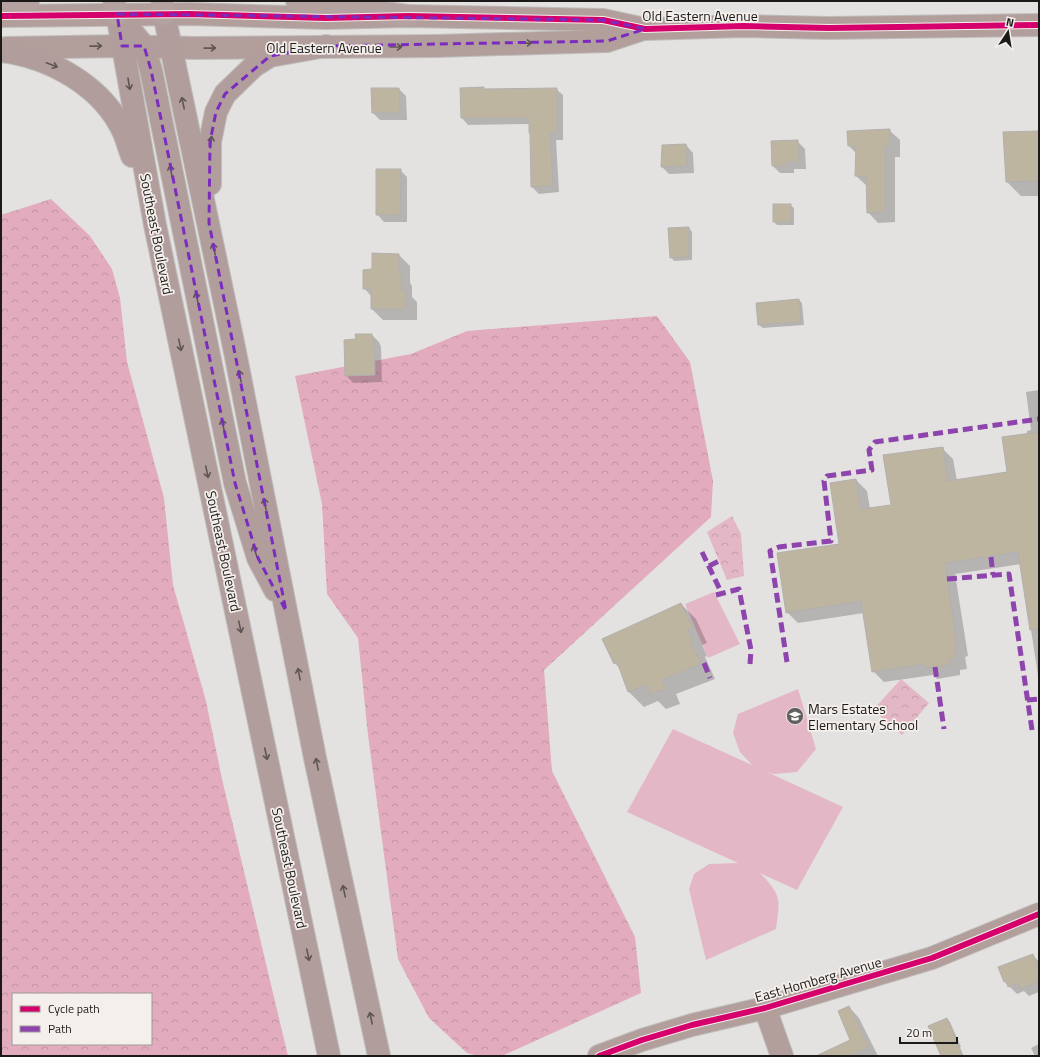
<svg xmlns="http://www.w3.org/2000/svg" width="1040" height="1057" font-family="'Titillium Web',sans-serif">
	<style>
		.grass { fill: #e3b7c6 }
		.forest { fill: url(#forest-crowns); fill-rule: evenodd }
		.park { fill: url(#park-crowns) }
		.shadow { fill: #0003 }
		.building { fill: #beb5a1; stroke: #b2b0af }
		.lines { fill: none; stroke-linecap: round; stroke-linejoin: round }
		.minor-casing { stroke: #bfbebd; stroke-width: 24 }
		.major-casing { stroke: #bfbebd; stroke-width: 24 }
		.highway-casing { stroke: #bfbebd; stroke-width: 24 }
		.minor { stroke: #b29f9c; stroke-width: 22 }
		.major { stroke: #b19e9c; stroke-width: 22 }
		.highway { stroke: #b4a2a1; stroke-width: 22 }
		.quiet { stroke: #8e44ad; stroke-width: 5; stroke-dasharray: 10 5; stroke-linecap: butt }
		.cycleway-casing { stroke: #f4efeb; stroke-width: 8 }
		.cycleway { stroke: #d6006c; stroke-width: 6 }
		.oneway { stroke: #605654 }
		.oneway2 { stroke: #5f5554 }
		.marked { fill: none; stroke: #7b2cbf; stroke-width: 3; stroke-dasharray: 8 5; stroke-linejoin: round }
		.labels { text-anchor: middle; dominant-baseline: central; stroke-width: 3.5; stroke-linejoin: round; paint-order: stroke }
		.street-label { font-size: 14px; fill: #1c1a19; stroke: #f4efeb }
		.poi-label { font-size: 14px; fill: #1c1a19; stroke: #f4efeb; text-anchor: start }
	</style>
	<defs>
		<pattern id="forest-crowns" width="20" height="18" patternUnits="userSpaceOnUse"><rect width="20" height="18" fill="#e2acbe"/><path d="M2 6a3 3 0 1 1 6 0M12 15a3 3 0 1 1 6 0" fill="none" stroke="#c193a3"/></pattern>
		<pattern id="park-crowns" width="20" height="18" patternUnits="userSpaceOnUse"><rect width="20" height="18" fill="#e3b7c6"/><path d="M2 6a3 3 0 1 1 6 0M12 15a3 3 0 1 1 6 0" fill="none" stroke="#c29daa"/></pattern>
	</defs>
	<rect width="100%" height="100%" fill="#e4e2e0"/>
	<g class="grass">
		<polygon points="714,592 740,644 708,658 685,604"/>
		<path d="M798,689l18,60 -19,23 -23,2 -7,-2 76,35 -46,83 -37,-17c22,23 20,26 16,56l-70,31 -17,-71 5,-15 15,-10 29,-1 -111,-51 46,-83 79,36 -12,-13 -7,-19 5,-19z"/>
	</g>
	<g class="forest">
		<path d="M51,199l39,37 22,33 8,29 7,64 37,136 9,87 33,116 16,78 66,277h-287v-841zM13,994h138v50h-138z"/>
		<polygon points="657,316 690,362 713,481 711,517 544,670 552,771 635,937 641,993 502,1056 478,1056 467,1053 429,1018 398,959 368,735 358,638 327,594 322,504 295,376 411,354 467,331"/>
	</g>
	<g class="park">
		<polygon points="732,516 741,534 744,576 727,580 707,532"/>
		<polygon points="901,679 929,703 902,735 873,710"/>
	</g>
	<g class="shadow">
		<polygon points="399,89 406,96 407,120 380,120 373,113"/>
		<polygon points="461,89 556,89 563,95 563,140 556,140 559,192 539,194 532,187 530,124 468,125 462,118"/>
		<polygon points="889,130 900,140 900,157 895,157 895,222 878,223 868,212 867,186 856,176 857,154 849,146"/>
		<polygon points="1039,132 1039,196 1021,196 1007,182"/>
		<polygon points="797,141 805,149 806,169 794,169 794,173 780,173 773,166"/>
		<polygon points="686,145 693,153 694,173 669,174 662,167"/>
		<polygon points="400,170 407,177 407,222 384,222 377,214"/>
		<polygon points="790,205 794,208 794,225 777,225 774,222"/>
		<polygon points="689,228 692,232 692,260 674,261 671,257"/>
		<polygon points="399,255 410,266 410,283 412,286 412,297 417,302 417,320 383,320 372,309 372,297 364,288 373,270"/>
		<polygon points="799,300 802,303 804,325 763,328 759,325"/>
		<polygon points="372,335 379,342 381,347 382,382 353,383 346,375 357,340"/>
		<polygon points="1039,390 1039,682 1021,564 955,574 968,656 965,657 967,669 960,670 960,675 937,679 933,675 884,682 873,671 864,613 798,623 787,612 840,544 856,480 867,491 870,509 892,506 942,448 953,459 957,481 1008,473 1027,435 1027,431 1031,430 1026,392"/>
		<polygon points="681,604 696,619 707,643 702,645 707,656 705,657 715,679 676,694 680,704 666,709 658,701 644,707 629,692 620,669 615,663"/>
		<polygon points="1033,955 1039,962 1039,992 1029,996 1024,991 1017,994 1005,982"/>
		<polygon points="849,1007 859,1018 878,1056 832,1056 851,1040"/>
		<polygon points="947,1019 950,1022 961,1047 943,1054"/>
		<polygon points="1039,1044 1039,1056 1035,1056 1031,1048"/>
	</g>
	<g class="building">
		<polygon points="484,87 484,89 557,88 557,134 550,133 553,186 531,187 530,133 529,133 529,120 527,118 461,118 460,88"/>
		<polygon points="371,88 399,88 400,113 372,113"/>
		<polygon points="890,129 890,147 885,147 885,212 867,213 866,176 855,176 856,146 848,146 847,131"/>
		<polygon points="1039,131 1039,181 1006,182 1003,132"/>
		<polygon points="798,140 799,162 787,162 787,166 772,166 771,141"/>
		<polygon points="686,144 687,166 661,167 662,145"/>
		<polygon points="376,169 401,169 400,215 376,215"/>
		<rect x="773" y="204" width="18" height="18"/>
		<polygon points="689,227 689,257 670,258 668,228"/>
		<polygon points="372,253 399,254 399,274 402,274 401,290 406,290 406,309 371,309 371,289 363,289 363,270 372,269"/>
		<polygon points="799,299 801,322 758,325 756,303"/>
		<polygon points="355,334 372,334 372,339 374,339 375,375 345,376 344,340 356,339"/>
		<polygon points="1039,432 1039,629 1030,630 1018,552 945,563 957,646 955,646 956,658 949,659 950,665 925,668 924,664 872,672 861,601 786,613 777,553 839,544 830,483 856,479 861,509 891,505 883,455 943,447 948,481 1007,472 1002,437"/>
		<polygon points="681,603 693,628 688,630 693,641 690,642 701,664 662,680 666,689 650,694 647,685 628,692 617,662 614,664 602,639"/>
		<polygon points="1033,954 1039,970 1039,982 1020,989 1018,983 1008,987 1006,981 1004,982 998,967"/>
		<polygon points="849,1006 869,1047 850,1056 816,1056 850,1040 838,1011"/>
		<polygon points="947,1018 963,1056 941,1056 928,1026"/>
	</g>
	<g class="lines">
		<defs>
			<g id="minor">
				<polyline points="1,16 190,14 326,18 408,16 603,20 645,29 743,26 829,28 1039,25"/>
				<polyline points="6,48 122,46 195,48 437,46 607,41 643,29"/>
				<polyline points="765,1008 782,1056"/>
				<polyline points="599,1056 642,1040 692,1025 765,1008 932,958 1039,914"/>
			</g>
			<g id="major">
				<polyline points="117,14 155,225 329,1056"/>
				<polyline points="117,14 144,46 151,70 235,483 258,558 275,590"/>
				<polyline points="164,14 234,347 315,758 379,1056"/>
				<path d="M1,51c49,6 102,35 123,82 3,7 5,16 8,23"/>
				<polyline points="210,184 210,142 216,112 225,94 254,66 270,56 326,46"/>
			</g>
			<g id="highway">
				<polyline points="114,1 117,14"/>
				<polyline points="162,1 164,14"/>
				<polyline points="297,1 408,16"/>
				<polyline points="1,8 17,6 28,1"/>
			</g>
		</defs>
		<use href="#minor" class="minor-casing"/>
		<use href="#major" class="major-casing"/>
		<use href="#highway" class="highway-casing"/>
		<use href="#minor" class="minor"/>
		<use href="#major" class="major"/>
		<use href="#highway" class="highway"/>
		<g class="quiet">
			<polyline points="702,552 722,594"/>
			<polyline points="991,557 993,575"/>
			<polyline points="709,566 719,561"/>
			<polyline points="947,579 1009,574 1032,730"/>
			<polyline points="716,595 739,589 751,650 750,664"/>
			<polyline points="787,662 770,551 779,547 831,541 824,481 827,476 872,470 869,450 875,442 1039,419"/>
			<polyline points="704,663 710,678"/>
			<polyline points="935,667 944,729"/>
			<polyline points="1027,700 1039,699"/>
		</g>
		<defs>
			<g id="cycleway">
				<polyline points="1,16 190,14 326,18 408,16 603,20 645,29 743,26 829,28 1039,25"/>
				<polyline points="599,1056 642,1040 692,1025 765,1008 932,958 1039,914"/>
			</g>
		</defs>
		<use href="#cycleway" class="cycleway-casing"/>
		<use href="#cycleway" class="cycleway"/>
	</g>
	<defs><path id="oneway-shaft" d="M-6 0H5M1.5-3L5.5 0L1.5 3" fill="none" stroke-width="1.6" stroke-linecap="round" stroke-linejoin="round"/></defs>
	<g class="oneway">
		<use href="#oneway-shaft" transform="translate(526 43) rotate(-2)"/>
		<use href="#oneway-shaft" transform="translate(96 46) rotate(-1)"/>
		<use href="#oneway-shaft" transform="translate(396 47)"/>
		<use href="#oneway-shaft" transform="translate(210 48) rotate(-1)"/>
	</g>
	<g class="oneway2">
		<use href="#oneway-shaft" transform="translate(52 65) rotate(21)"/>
		<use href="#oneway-shaft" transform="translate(129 84) rotate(80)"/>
		<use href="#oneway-shaft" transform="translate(183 103) rotate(-102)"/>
		<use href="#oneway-shaft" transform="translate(211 142) rotate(-84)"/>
		<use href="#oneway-shaft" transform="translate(171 171) rotate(-101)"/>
		<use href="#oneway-shaft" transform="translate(214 249) rotate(-102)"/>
		<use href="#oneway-shaft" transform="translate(197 298) rotate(-102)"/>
		<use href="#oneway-shaft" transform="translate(180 345) rotate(78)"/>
		<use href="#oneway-shaft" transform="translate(240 376) rotate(-101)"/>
		<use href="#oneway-shaft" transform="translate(223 425) rotate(-102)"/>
		<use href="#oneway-shaft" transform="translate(207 472) rotate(78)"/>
		<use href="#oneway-shaft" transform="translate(265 504) rotate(-101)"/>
		<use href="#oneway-shaft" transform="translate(255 551) rotate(-109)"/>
		<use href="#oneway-shaft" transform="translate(240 627) rotate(78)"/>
		<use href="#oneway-shaft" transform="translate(299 674) rotate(-101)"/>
		<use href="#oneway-shaft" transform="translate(266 754) rotate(78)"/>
		<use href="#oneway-shaft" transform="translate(317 764) rotate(-102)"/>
		<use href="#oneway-shaft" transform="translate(344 891) rotate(-102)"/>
		<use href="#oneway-shaft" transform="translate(308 955) rotate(78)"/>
		<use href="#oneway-shaft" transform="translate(371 1018) rotate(-102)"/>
	</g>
	<path class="marked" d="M117,14l486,6 42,9 -38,12 -281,5 -56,10 -45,38 -9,18 -6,30 -1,81 77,388 -28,-53 -23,-75 -84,-413 -7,-24h-22z"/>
	<defs>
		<symbol id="school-disc" viewBox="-11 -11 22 22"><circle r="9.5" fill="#62605f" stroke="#f4efeb"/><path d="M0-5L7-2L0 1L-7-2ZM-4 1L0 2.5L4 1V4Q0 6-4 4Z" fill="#fff"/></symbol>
	</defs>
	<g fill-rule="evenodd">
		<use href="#school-disc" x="785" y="706" width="20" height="20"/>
	</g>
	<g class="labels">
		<g class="street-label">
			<text x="700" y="15">Old Eastern Avenue</text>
			<text x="324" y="47">Old Eastern Avenue</text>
			<text transform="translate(157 234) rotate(79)">Southeast Boulevard</text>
			<text transform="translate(224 551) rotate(78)">Southeast Boulevard</text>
			<text transform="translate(290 868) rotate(78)">Southeast Boulevard</text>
			<text transform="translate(818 979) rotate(-16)">East Homberg Avenue</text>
		</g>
		<g class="poi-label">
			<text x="808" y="708">Mars Estates<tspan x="808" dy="16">Elementary School</tspan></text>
		</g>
	</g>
	<rect width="1040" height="1057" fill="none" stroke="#1c1a19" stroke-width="4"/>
	<rect x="12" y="993" width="140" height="52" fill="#f4efeb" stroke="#9e9a97"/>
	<rect x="20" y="1006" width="20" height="6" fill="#d6006c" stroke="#9e9a97"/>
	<text x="48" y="1013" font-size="12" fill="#1c1a19">Cycle path</text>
	<rect x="20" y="1026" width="20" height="6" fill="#8e44ad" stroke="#9e9a97"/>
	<text x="48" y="1033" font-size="12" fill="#1c1a19">Path</text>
	<g transform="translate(1008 32) rotate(12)" stroke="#f4efeb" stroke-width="3" paint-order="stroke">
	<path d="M0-3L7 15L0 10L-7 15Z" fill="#1c1a19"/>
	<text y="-6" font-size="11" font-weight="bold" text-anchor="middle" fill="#1c1a19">N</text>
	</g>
	<path d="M900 1037v6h57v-6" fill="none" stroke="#1c1a19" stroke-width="2"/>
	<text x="906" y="1037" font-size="12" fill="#1c1a19" stroke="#f4efeb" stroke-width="3" paint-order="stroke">20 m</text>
</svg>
